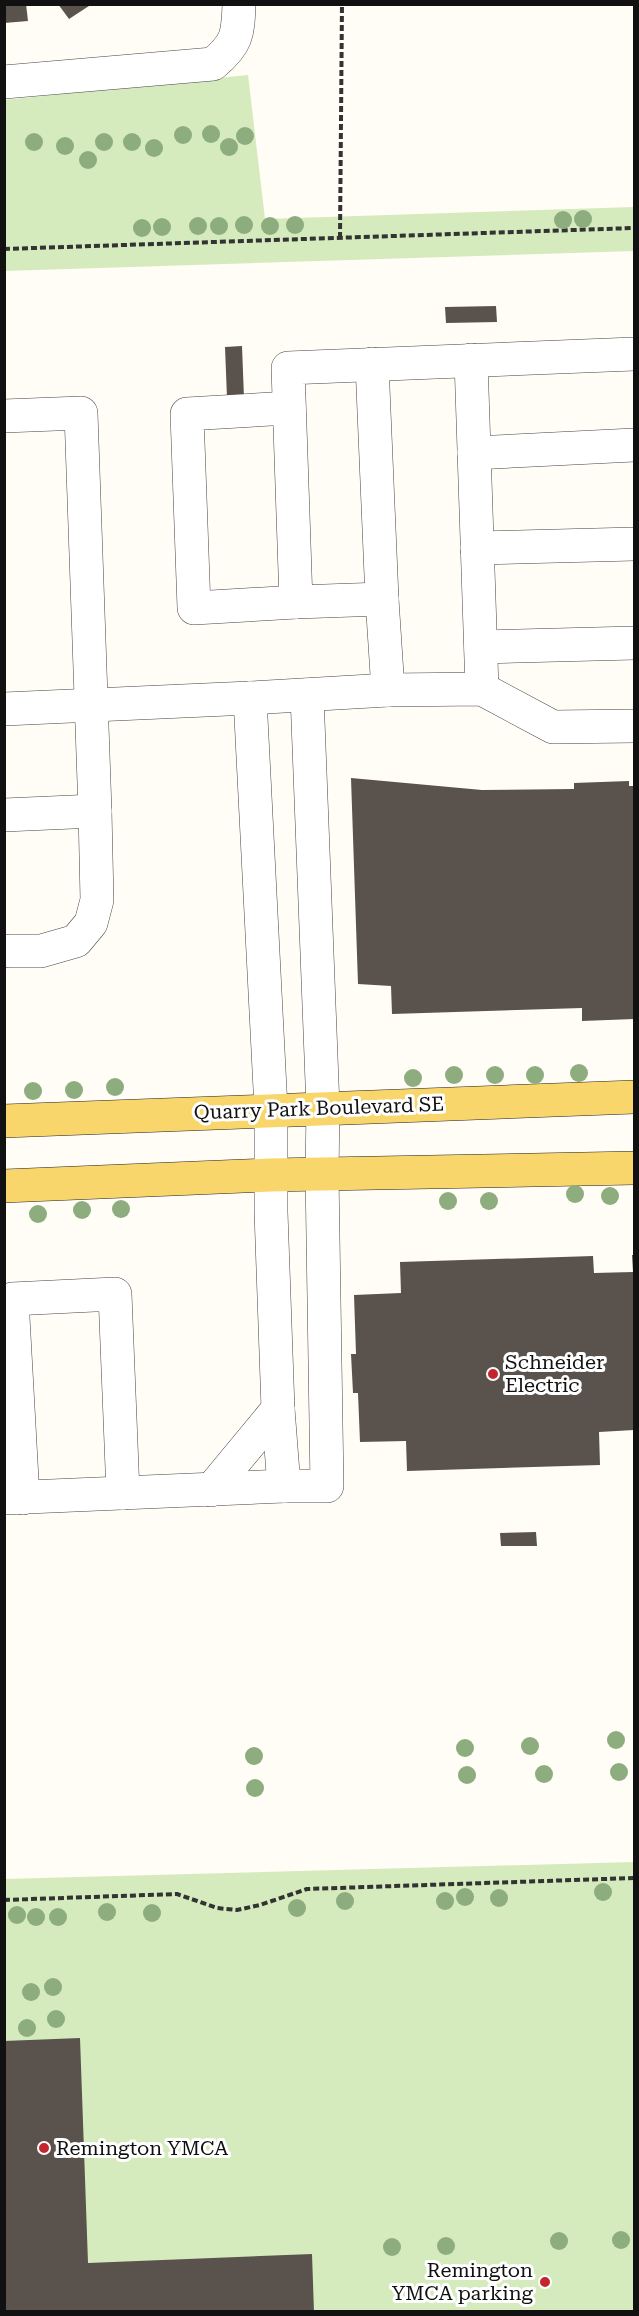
<svg xmlns="http://www.w3.org/2000/svg" width="639" height="2316" font-family="'Roboto Serif',serif">
	<style>
		.green { fill: #d5ebbd }
		.building { fill: #5a524d }
		.lines { fill: none; stroke-linecap: round; stroke-linejoin: round }
		.minor-casing { stroke: #444; stroke-width: 34 }
		.major-casing { stroke: #222; stroke-width: 34 }
		.path { stroke: #333; stroke-width: 4; stroke-dasharray: 6 3; stroke-linecap: butt }
		.minor { stroke: #fff; stroke-width: 33 }
		.major { stroke: #f9d66b; stroke-width: 33 }
		.tree { fill: #8dad7f }
		.poi-dot { fill: #c4262e; stroke: #fff; stroke-width: 2 }
		.labels { text-anchor: middle; dominant-baseline: central; stroke-width: 6; stroke-linejoin: round; paint-order: stroke }
		.street-label { font-size: 20px; fill: #111; stroke: #fff }
		.poi-label { font-size: 20px; fill: #111; stroke: #fff; text-anchor: start }
	</style>
	<rect width="100%" height="100%" fill="#fffdf5"/>
	<g class="green">
		<polygon points="248,75 265,219 634,207 634,251 5,271 4,100"/>
		<polygon points="634,1862 634,2311 5,2311 4,1879"/>
	</g>
	<g class="building">
		<polygon points="4,4 26,4 28,21 4,23"/>
		<polygon points="58,4 92,4 69,19"/>
		<polygon points="496,306 497,322 446,323 445,307"/>
		<polygon points="242,346 244,398 227,398 225,347"/>
		<polygon points="351,778 482,790 574,789 574,783 629,781 629,786 634,786 634,1019 582,1021 582,1008 392,1014 391,986 358,984"/>
		<polygon points="632,1255 634,1255 634,1430 599,1432 600,1465 407,1471 406,1441 360,1442 358,1393 353,1393 351,1354 356,1354 354,1295 401,1293 400,1262 593,1256 594,1273 633,1272"/>
		<polygon points="536,1532 537,1546 501,1546 500,1533"/>
		<polygon points="80,2038 88,2263 312,2254 314,2312 4,2312 4,2041"/>
	</g>
	<g class="lines">
		<defs>
			<g id="minor">
				<path d="M4,82l209,-18c24,-20 25,-29 26,-60"/>
				<polyline points="471,360 482,689"/>
				<polyline points="372,364 382,599"/>
				<polyline points="289,408 187,414 194,608 296,602"/>
				<polyline points="4,416 81,413 95,811 4,815"/>
				<polyline points="474,453 634,445"/>
				<polyline points="477,548 634,544"/>
				<polyline points="481,647 634,643"/>
				<polyline points="388,690 382,599 296,602 288,368 634,354"/>
				<polyline points="250,698 271,1109 271,1212 278,1409 284,1486"/>
				<polyline points="4,709 250,698 388,690 482,689 553,727 634,726"/>
				<polyline points="10,951 41,951 76,941 91,923 97,900 95,811"/>
				<polyline points="211,1490 278,1409"/>
				<polyline points="4,1498 284,1486 327,1486 322,1174 323,1108 307,695"/>
				<polyline points="23,1498 12,1299 115,1294 123,1493"/>
			</g>
			<g id="major">
				<polyline points="4,1121 634,1097"/>
				<polyline points="4,1186 270,1175 634,1168"/>
			</g>
		</defs>
		<use href="#minor" class="minor-casing"/>
		<use href="#major" class="major-casing"/>
		<g class="path">
			<polyline points="340,238 342,4"/>
			<polyline points="4,249 634,228"/>
			<polyline points="4,1900 177,1894 217,1908 237,1910 260,1905 307,1889 634,1878"/>
		</g>
		<use href="#minor" class="minor"/>
		<use href="#major" class="major"/>
	</g>
	<g class="tree">
		<circle cx="211" cy="134" r="9"/>
		<circle cx="183" cy="135" r="9"/>
		<circle cx="245" cy="136" r="9"/>
		<circle cx="34" cy="142" r="9"/>
		<circle cx="104" cy="142" r="9"/>
		<circle cx="132" cy="142" r="9"/>
		<circle cx="65" cy="146" r="9"/>
		<circle cx="229" cy="147" r="9"/>
		<circle cx="154" cy="148" r="9"/>
		<circle cx="88" cy="160" r="9"/>
		<circle cx="583" cy="219" r="9"/>
		<circle cx="563" cy="220" r="9"/>
		<circle cx="244" cy="225" r="9"/>
		<circle cx="295" cy="225" r="9"/>
		<circle cx="198" cy="226" r="9"/>
		<circle cx="219" cy="226" r="9"/>
		<circle cx="270" cy="226" r="9"/>
		<circle cx="162" cy="227" r="9"/>
		<circle cx="142" cy="228" r="9"/>
		<circle cx="579" cy="1073" r="9"/>
		<circle cx="454" cy="1075" r="9"/>
		<circle cx="495" cy="1075" r="9"/>
		<circle cx="535" cy="1075" r="9"/>
		<circle cx="413" cy="1078" r="9"/>
		<circle cx="115" cy="1087" r="9"/>
		<circle cx="74" cy="1090" r="9"/>
		<circle cx="33" cy="1091" r="9"/>
		<circle cx="575" cy="1194" r="9"/>
		<circle cx="610" cy="1196" r="9"/>
		<circle cx="448" cy="1201" r="9"/>
		<circle cx="489" cy="1201" r="9"/>
		<circle cx="121" cy="1209" r="9"/>
		<circle cx="82" cy="1210" r="9"/>
		<circle cx="38" cy="1214" r="9"/>
		<circle cx="616" cy="1740" r="9"/>
		<circle cx="530" cy="1746" r="9"/>
		<circle cx="465" cy="1748" r="9"/>
		<circle cx="254" cy="1756" r="9"/>
		<circle cx="619" cy="1772" r="9"/>
		<circle cx="544" cy="1774" r="9"/>
		<circle cx="467" cy="1775" r="9"/>
		<circle cx="255" cy="1788" r="9"/>
		<circle cx="603" cy="1892" r="9"/>
		<circle cx="465" cy="1897" r="9"/>
		<circle cx="499" cy="1898" r="9"/>
		<circle cx="345" cy="1901" r="9"/>
		<circle cx="445" cy="1901" r="9"/>
		<circle cx="297" cy="1908" r="9"/>
		<circle cx="107" cy="1912" r="9"/>
		<circle cx="152" cy="1913" r="9"/>
		<circle cx="17" cy="1915" r="9"/>
		<circle cx="36" cy="1917" r="9"/>
		<circle cx="58" cy="1917" r="9"/>
		<circle cx="53" cy="1987" r="9"/>
		<circle cx="31" cy="1992" r="9"/>
		<circle cx="56" cy="2019" r="9"/>
		<circle cx="27" cy="2028" r="9"/>
		<circle cx="621" cy="2240" r="9"/>
		<circle cx="559" cy="2241" r="9"/>
		<circle cx="446" cy="2246" r="9"/>
		<circle cx="392" cy="2247" r="9"/>
	</g>
	<g class="poi-dot">
		<circle cx="493" cy="1374" r="6"/>
		<circle cx="44" cy="2148" r="6"/>
		<circle cx="545" cy="2282" r="6"/>
	</g>
	<g class="labels">
		<g class="street-label">
			<text transform="translate(319 1108) rotate(-2)">Quarry Park Boulevard SE</text>
		</g>
		<g class="poi-label">
			<text x="505" y="1362">Schneider<tspan x="505" dy="23">Electric</tspan></text>
			<text x="56" y="2148">Remington YMCA</text>
			<text x="533" y="2270" text-anchor="end">Remington<tspan x="533" dy="23">YMCA parking</tspan></text>
		</g>
	</g>
	<rect width="639" height="2316" fill="none" stroke="#111111" stroke-width="12"/>
</svg>
